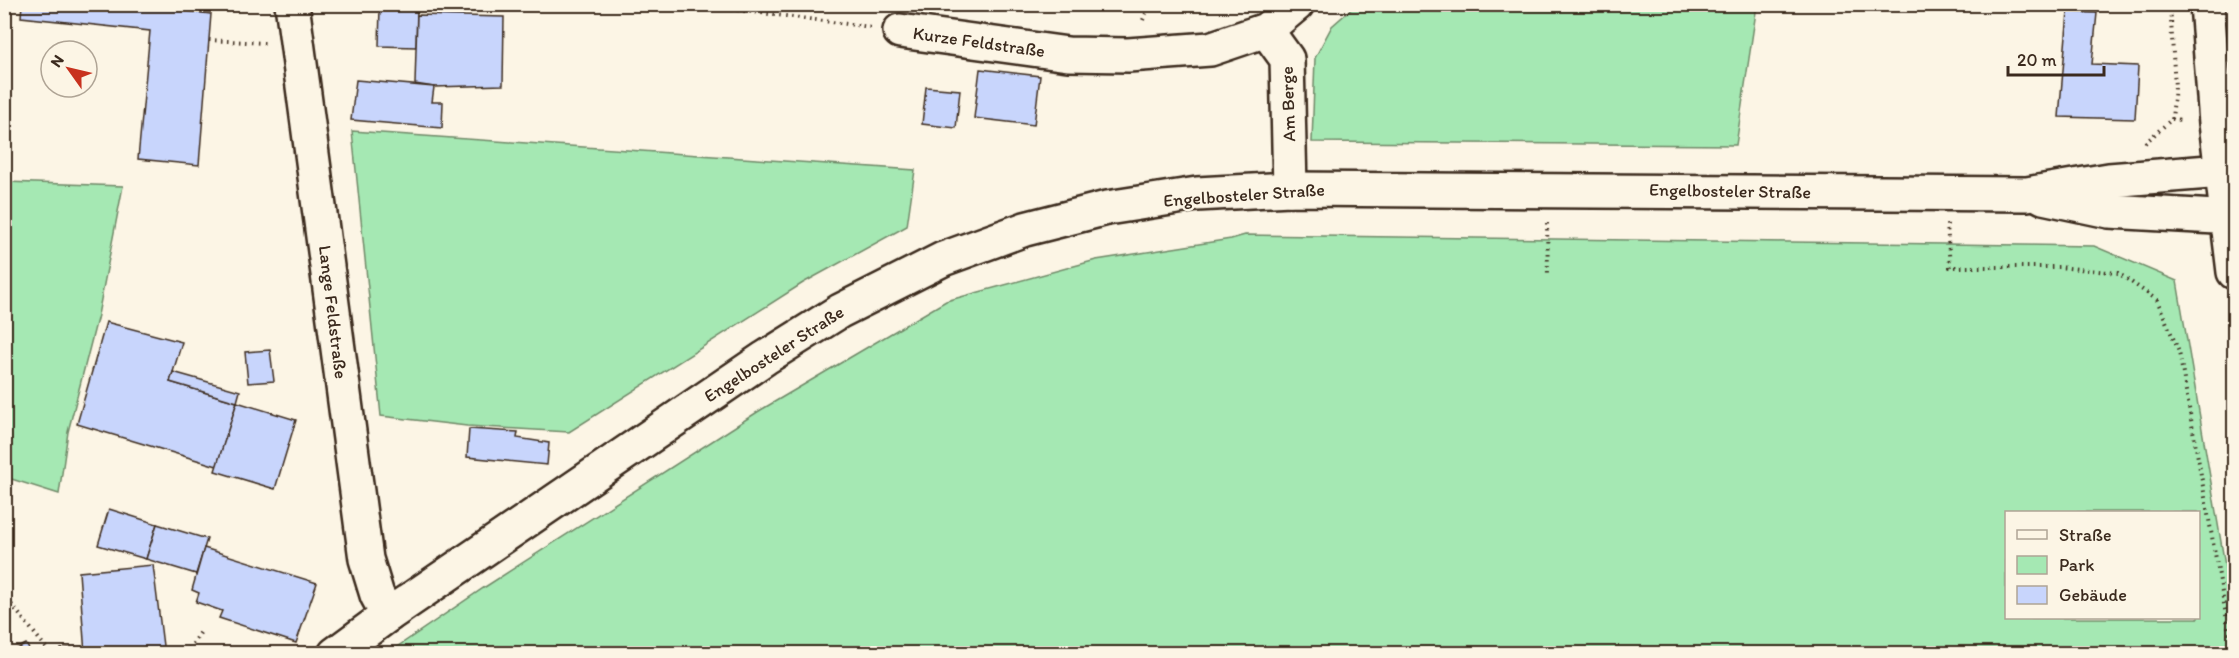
<svg xmlns="http://www.w3.org/2000/svg" width="2239" height="658" font-family="Itim,sans-serif">
	<style>
		.green { fill: #a5e8b3; stroke: #708968; stroke-width: 1.5; fill-rule: evenodd }
		.building { fill: #c8d5fc; stroke: #3b2a1e; stroke-width: 1.5 }
		.lines { fill: none; stroke-linecap: round; stroke-linejoin: round }
		.street-casing { stroke: #3b2a1e; stroke-width: 38 }
		.secondary-casing { stroke: #3b2a1e; stroke-width: 38 }
		.path { stroke: #3b2a1e; stroke-width: 4; stroke-dasharray: 1.5 4.5; stroke-linecap: butt }
		.street { stroke: #fcf5e5; stroke-width: 33 }
		.secondary { stroke: #fcf5e5; stroke-width: 33 }
		.labels { text-anchor: middle; dominant-baseline: central; stroke-width: 4.5; stroke-linejoin: round; paint-order: stroke }
		.street-label { font-size: 18px; fill: #3b2a1e; stroke: #fcf5e5 }
	</style>
	<rect width="100%" height="100%" fill="#fcf5e5"/>
	<filter id="ink" filterUnits="userSpaceOnUse"><feTurbulence type="fractalNoise" baseFrequency=".0167" numOctaves="2"/><feDisplacementMap in="SourceGraphic" scale="12" xChannelSelector="R" yChannelSelector="G"/><feConvolveMatrix kernelMatrix="1 2 1 2 8 2 1 2 1" color-interpolation-filters="sRGB"/></filter>
	<g filter="url(#ink)">
		<g class="green">
			<polygon points="1357,4 1757,5 1736,145 1312,142 1315,58 1332,26"/>
			<polygon points="352,131 915,170 907,226 803,283 569,432 467,426 381,416"/>
			<polygon points="5,182 123,186 98,315 68,432 59,494 5,477"/>
			<path d="M1245,235l849,11 83,35 57,338v34h-1846l97,-66 274,-176 187,-110 150,-41 135,-21zM2006,512h192v106h-192z"/>
		</g>
		<g class="building">
			<polygon points="22,4 154,4 154,7 211,14 199,165 138,159 150,31 21,17"/>
			<polygon points="380,7 417,8 416,47 379,46"/>
			<polygon points="2068,12 2097,13 2092,64 2138,66 2135,119 2059,117"/>
			<polygon points="417,15 504,17 503,85 434,87 415,84"/>
			<polygon points="980,69 1040,76 1034,125 974,118"/>
			<polygon points="356,80 434,87 432,102 443,102 442,128 351,120"/>
			<polygon points="926,87 960,90 956,128 922,124"/>
			<polygon points="106,322 182,342 170,382 237,402 217,466 77,424"/>
			<polygon points="270,350 274,381 248,383 245,352"/>
			<polygon points="173,372 240,391 237,402 170,382"/>
			<polygon points="237,402 296,420 275,489 215,471"/>
			<polygon points="469,429 518,432 517,438 549,443 547,465 467,457"/>
			<polygon points="109,509 157,524 146,559 98,545"/>
			<polygon points="157,524 207,539 196,574 146,559"/>
			<polygon points="204,548 317,583 296,643 219,618 222,611 196,602 199,593 192,590"/>
			<polygon points="153,565 164,654 85,654 79,572"/>
			<polygon points="26,644 32,654 10,654 24,645"/>
			<polygon points="85,647 85,654 62,654 61,649"/>
		</g>
		<g class="lines">
			<defs>
				<g id="street">
					<polyline points="292,4 366,559 377,595 388,615"/>
					<polyline points="1266,30 1287,59 1290,189"/>
					<polyline points="900,31 1068,54 1128,55 1210,49 1266,30 1297,4"/>
				</g>
				<g id="secondary">
					<polyline points="2207,4 2216,123 2234,272"/>
					<polyline points="2043,197 2109,211 2234,218"/>
					<polyline points="335,654 388,615 765,358 840,311 943,259 1025,229 1107,208 1197,194 1290,189 2027,194 2109,180 2222,171 2234,172"/>
				</g>
			</defs>
			<use href="#street" class="street-casing"/>
			<use href="#secondary" class="secondary-casing"/>
			<g class="path">
				<polyline points="690,4 871,27"/>
				<polyline points="2170,4 2175,87 2172,119"/>
				<polyline points="1143,20 1150,4"/>
				<polyline points="209,40 265,43"/>
				<polyline points="2145,143 2172,119 2183,120"/>
				<polyline points="1547,223 1548,276"/>
				<polyline points="1947,224 1950,267 2059,267 2118,273 2157,300 2179,352 2233,654"/>
				<polyline points="4,595 51,654"/>
				<polyline points="186,654 202,630"/>
			</g>
			<use href="#street" class="street"/>
			<use href="#secondary" class="secondary"/>
		</g>
	</g>
	<g class="labels">
		<g class="street-label">
			<text transform="translate(979 42) rotate(8)">Kurze Feldstraße</text>
			<text transform="translate(1288 104) rotate(-92)">Am Berge</text>
			<text transform="translate(1730 191) rotate(1)">Engelbosteler Straße</text>
			<text transform="translate(1244 195) rotate(-4)">Engelbosteler Straße</text>
			<text transform="translate(333 312) rotate(83)">Lange Feldstraße</text>
			<text transform="translate(774 354) rotate(-33)">Engelbosteler Straße</text>
		</g>
	</g>
	<rect width="2239" height="658" fill="none" stroke="#fcf5e5" stroke-width="24"/>
	<rect x="12" y="12" width="2215" height="634" fill="none" stroke="#3b2a1e" stroke-width="2" filter="url(#ink)"/>
	<rect x="2005" y="511" width="195" height="108" fill="#fcf5e5" stroke="#afa495" stroke-width="1.5"/>
	<rect x="2017" y="530" width="30" height="9" fill="#fcf5e5" stroke="#afa495" stroke-width="1.5"/>
	<text x="2059" y="541" font-size="18" fill="#3b2a1e">Straße</text>
	<rect x="2017" y="556" width="30" height="18" fill="#a5e8b3" stroke="#afa495" stroke-width="1.5"/>
	<text x="2059" y="571" font-size="18" fill="#3b2a1e">Park</text>
	<rect x="2017" y="586" width="30" height="18" fill="#c8d5fc" stroke="#afa495" stroke-width="1.5"/>
	<text x="2059" y="601" font-size="18" fill="#3b2a1e">Gebäude</text>
	<g transform="translate(69 69) rotate(304)"><circle r="28" fill="#fcf5e5" stroke="#afa495" stroke-width="1.5"/>
	<path d="M0-4.5L10 22L0 15L-10 22Z" fill="#c8321e"/>
	<text y="-9" font-size="16" font-weight="bold" text-anchor="middle" fill="#3b2a1e">N</text>
	</g>
	<path d="M2008 66v9h96v-9" fill="none" stroke="#3b2a1e" stroke-width="3"/>
	<text x="2017" y="66" font-size="18" fill="#3b2a1e" stroke="#fcf5e5" stroke-width="4.5" paint-order="stroke">20 m</text>
</svg>
